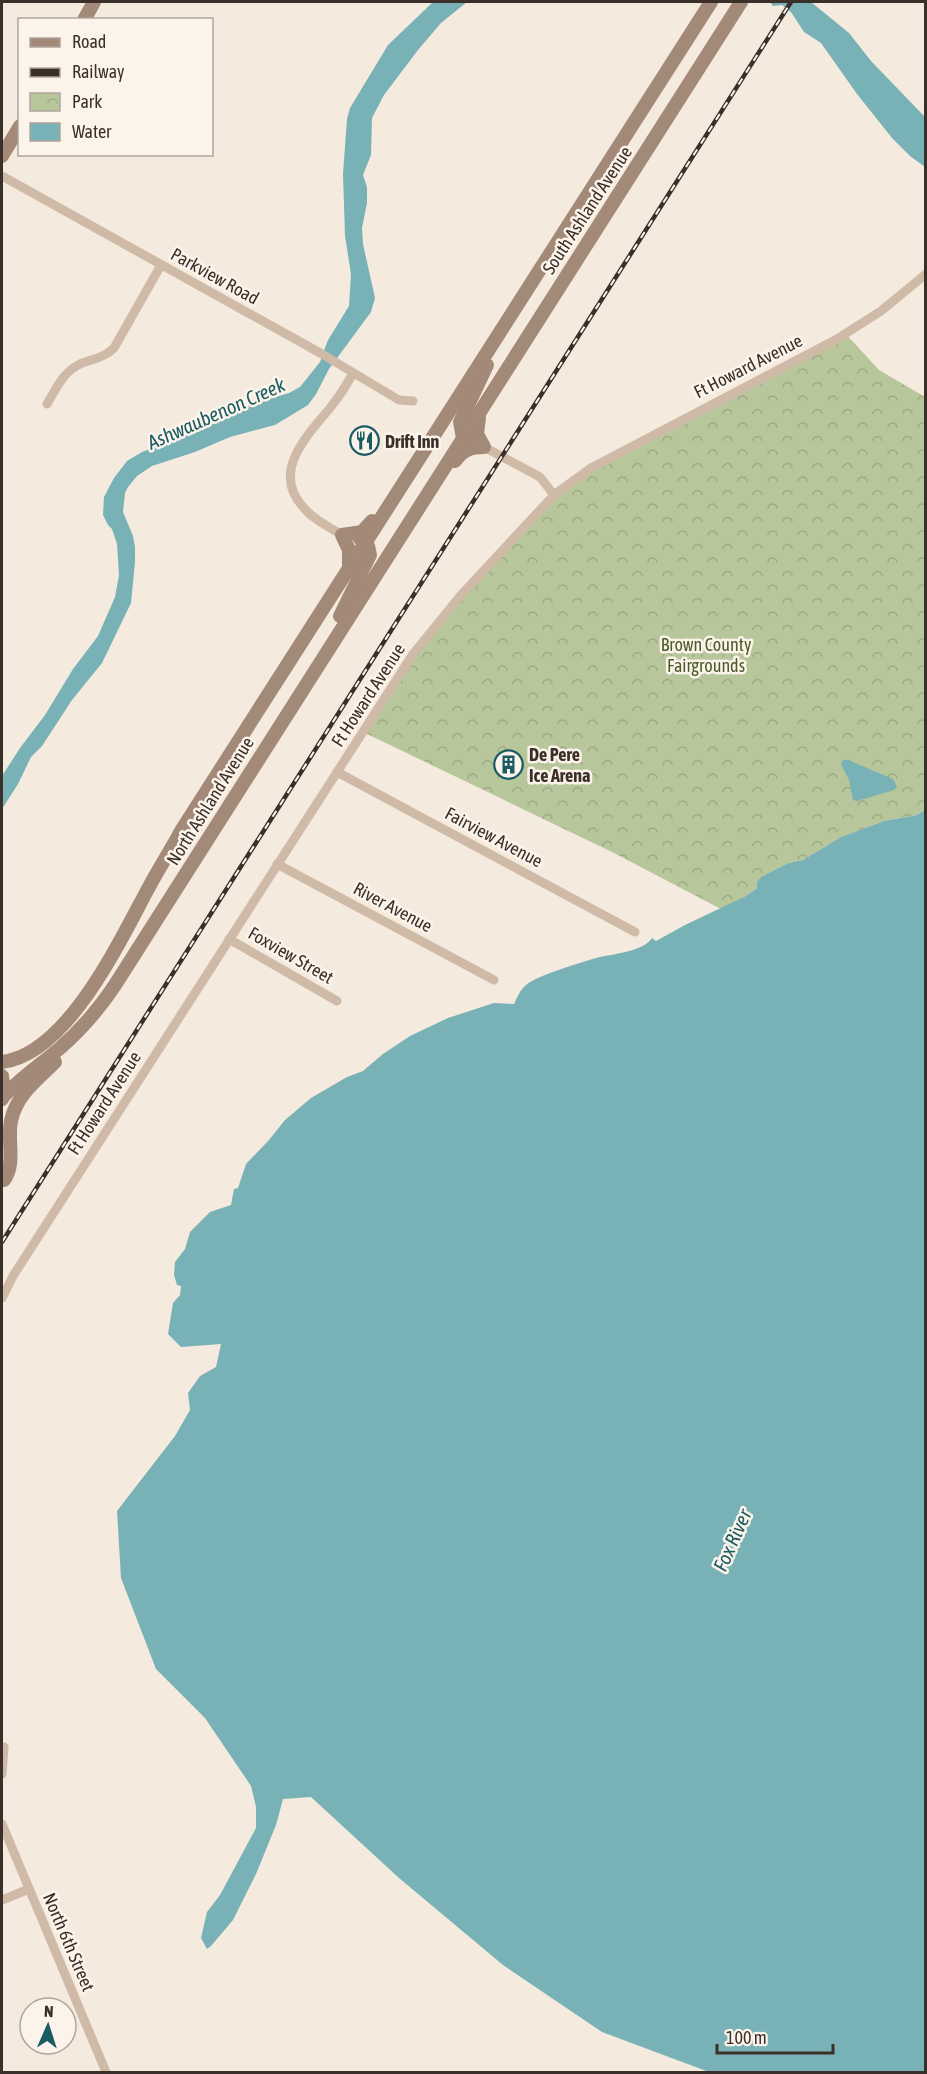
<svg xmlns="http://www.w3.org/2000/svg" width="927" height="2074" font-family="'Asap Condensed',sans-serif">
	<style>
		.park { fill: url(#park-crowns) }
		.water { fill: #79b2b6 }
		.lines { fill: none; stroke-linecap: round; stroke-linejoin: round }
		.street { stroke: #cfbaa8; stroke-width: 9 }
		.secondary { stroke: #a38978; stroke-width: 14 }
		.rail-casing { stroke: #3b2f29; stroke-width: 4.5 }
		.rail { stroke: #fcf4eb; stroke-width: 2; stroke-dasharray: 7; stroke-linecap: butt }
		.labels { text-anchor: middle; dominant-baseline: central; stroke-width: 5; stroke-linejoin: round; paint-order: stroke }
		.street-label { font-size: 18px; fill: #3b2f29; stroke: #fcf4eb }
		.poi-label { font-size: 18px; font-weight: bold; fill: #3b2f29; stroke: #fcf4eb; text-anchor: start }
		.park-label { font-size: 18px; fill: #495c29; stroke: #fcf4eb }
		.water-label { font-size: 20px; font-style: italic; fill: #195c62; stroke: #fcf4eb }
	</style>
	<defs>
		<pattern id="park-crowns" width="20" height="18" patternUnits="userSpaceOnUse" patternTransform="scale(1.5)"><rect width="20" height="18" fill="#b7c69b"/><path d="M2 6a3 3 0 1 1 6 0M12 15a3 3 0 1 1 6 0" fill="none" stroke="#9eaa86"/></pattern>
	</defs>
	<rect width="100%" height="100%" fill="#f5eade"/>
	<polygon class="park" points="845,333 879,370 925,397 925,810 917,815 884,821 841,837 803,860 789,863 746,896 721,909 612,852 363,732 413,654 554,495 591,468"/>
	<g class="water">
		<polygon points="433,2 467,2 441,23 418,50 384,95 372,118 371,155 363,175 367,187 367,203 362,228 363,244 375,298 371,312 329,369 316,394 308,405 275,425 230,437 195,452 152,466 137,476 128,487 125,493 123,512 133,536 135,547 135,562 131,603 102,663 72,700 42,746 31,757 18,784 2,809 2,776 20,748 45,715 73,669 98,636 115,597 119,575 117,544 112,529 108,525 103,515 104,497 114,478 127,461 142,452 172,440 233,409 289,393 300,387 320,362 328,340 349,306 351,274 345,236 343,174 347,119 350,108 388,45"/>
		<polygon points="770,2 811,2 849,33 871,61 925,117 925,167 910,156 892,138 857,94 821,43 804,32 791,12 782,5 773,6"/>
		<polygon points="843,760 848,760 893,779 897,787 894,790 857,801 853,800 849,780 841,764"/>
		<path d="M925,810v1262h-216l-107,-40 -99,-67 -104,-87 -88,-81 -28,2 -7,26 -20,49 -23,46 -22,26 -4,3 -6,-11 6,-26 13,-17 36,-67v-21l-5,-21 -46,-68 -49,-49 -35,-91 -4,-67 58,-75 15,-26 -2,-17 12,-17 16,-9 5,-23 -40,3 -13,-13 5,-31 7,-8 1,-9 -4,-1 -3,-10 1,-13 10,-13 5,-17 20,-20 21,-7 3,-16 4,-1 8,-24 23,-24 16,-20 26,-22 36,-21 16,-6 20,-17 27,-18 38,-18 46,-15 20,1c4,-8 6,-14 12,-19 10,-9 56,-23 70,-27 15,-4 47,-6 56,-20l4,3 29,-16 61,-29 11,-8v-6l4,-5 28,-14 14,-3 38,-23 43,-16 33,-6z"/>
	</g>
	<g class="lines">
		<g class="street">
			<polyline points="2,176 322,354 399,400 413,401"/>
			<path d="M47,404c9,-15 16,-32 33,-40 12,-5 24,-6 34,-16l47,-83"/>
			<polyline points="484,447 540,477 554,495"/>
			<path d="M342,535c-13,-8 -28,-15 -38,-27 -34,-36 3,-72 26,-100 9,-11 16,-22 23,-35"/>
			<polyline points="337,772 635,932"/>
			<polyline points="277,864 494,980"/>
			<polyline points="229,939 337,1001"/>
			<polyline points="2,1298 13,1276 413,654 461,595 554,495 591,468 837,339 881,311 926,274"/>
			<polyline points="2,1747 4,1747 2,1774"/>
			<polyline points="2,1824 106,2072"/>
			<polyline points="2,1900 29,1889"/>
		</g>
		<g class="secondary">
			<polyline points="84,20 94,2"/>
			<polyline points="2,156 20,126"/>
			<polyline points="467,442 463,438 460,422 487,365"/>
			<path d="M455,461c8,-11 15,-14 29,-14l-7,-13 2,-16"/>
			<polyline points="349,567 349,550 342,535 362,532 372,521"/>
			<polyline points="340,616 370,555 368,546 360,539"/>
			<path d="M2,1062c66,-8 118,-122 147,-175 10,-19 22,-37 32,-56l530,-829"/>
			<polyline points="2,1076 4,1090 2,1099"/>
			<path d="M2,1098c17,-19 38,-33 57,-49 22,-19 40,-40 56,-64l626,-983"/>
			<path d="M4,1180c12,-16 3,-40 7,-59 5,-26 26,-41 44,-59"/>
		</g>
		<defs>
			<polyline id="rail" points="2,1242 791,2"/>
		</defs>
		<use href="#rail" class="rail-casing"/>
		<use href="#rail" class="rail"/>
	</g>
	<defs>
		<symbol id="restaurant-ring" viewBox="-11 -11 22 22"><circle r="9.5" fill="#fcf4eb" stroke="#195c62" stroke-width="1.5"/><path d="M-5-6h1v4h1v-4h1v4h1v-4h1v5L-1.5 .5V6h-2V.5L-5-1ZM5-6V6H3V1.5H1.5Q1.5-4 5-6Z" fill="#195c62"/></symbol>
		<symbol id="building-ring" viewBox="-11 -11 22 22"><circle r="9.5" fill="#fcf4eb" stroke="#195c62" stroke-width="1.5"/><path d="M-4-6H4V6H1V3H-1V6H-4ZM-2.5-4.3h1.7v1.8h-1.7ZM.8-4.3h1.7v1.8H.8ZM-2.5-1h1.7V.8h-1.7ZM.8-1h1.7V.8H.8Z" fill="#195c62"/></symbol>
	</defs>
	<g fill-rule="evenodd">
		<use href="#restaurant-ring" x="348" y="424" width="33" height="33"/>
		<use href="#building-ring" x="492" y="748" width="33" height="33"/>
	</g>
	<g class="labels">
		<g class="street-label">
			<text transform="translate(587 210) rotate(-57)">South Ashland Avenue</text>
			<text transform="translate(215 276) rotate(29)">Parkview Road</text>
			<text transform="translate(748 366) rotate(-27)">Ft Howard Avenue</text>
			<text transform="translate(368 695) rotate(-57)">Ft Howard Avenue</text>
			<text transform="translate(210 801) rotate(-58)">North Ashland Avenue</text>
			<text transform="translate(494 837) rotate(28)">Fairview Avenue</text>
			<text transform="translate(393 907) rotate(28)">River Avenue</text>
			<text transform="translate(291 955) rotate(30)">Foxview Street</text>
			<text transform="translate(104 1103) rotate(-57)">Ft Howard Avenue</text>
			<text transform="translate(69 1942) rotate(67)">North 6th Street</text>
		</g>
		<g class="poi-label">
			<text x="385" y="441">Drift Inn</text>
			<text x="529" y="754">De Pere<tspan x="529" dy="21">Ice Arena</tspan></text>
		</g>
		<g class="park-label">
			<text x="706" y="644">Brown County<tspan x="706" dy="21">Fairgrounds</tspan></text>
		</g>
		<g class="water-label">
			<text transform="translate(216 413) rotate(-24)">Ashwaubenon Creek</text>
			<text transform="translate(732 1540) rotate(-66)">Fox River</text>
		</g>
	</g>
	<rect width="927" height="2074" fill="none" stroke="#3b2f29" stroke-width="6"/>
	<rect x="18" y="18" width="195" height="138" fill="#fcf4eb" stroke="#afa59d" stroke-width="1.5"/>
	<rect x="30" y="38" width="30" height="9" fill="#a38978" stroke="#afa59d" stroke-width="1.5"/>
	<text x="72" y="48" font-size="18" fill="#3b2f29">Road</text>
	<rect x="30" y="68" width="30" height="9" fill="#3b2f29" stroke="#afa59d" stroke-width="1.5"/>
	<text x="72" y="78" font-size="18" fill="#3b2f29">Railway</text>
	<rect x="30" y="93" width="30" height="18" fill="url(#park-crowns)" stroke="#afa59d" stroke-width="1.5"/>
	<text x="72" y="108" font-size="18" fill="#3b2f29">Park</text>
	<rect x="30" y="123" width="30" height="18" fill="#79b2b6" stroke="#afa59d" stroke-width="1.5"/>
	<text x="72" y="138" font-size="18" fill="#3b2f29">Water</text>
	<g transform="translate(48 2026) rotate(3)"><circle r="28" fill="#fcf4eb" stroke="#afa59d" stroke-width="1.5"/>
	<path d="M0-4.5L10 22L0 15L-10 22Z" fill="#195c62"/>
	<text y="-9" font-size="16" font-weight="bold" text-anchor="middle" fill="#3b2f29">N</text>
	</g>
	<path d="M717 2044v9h116v-9" fill="none" stroke="#3b2f29" stroke-width="3"/>
	<text x="726" y="2044" font-size="18" fill="#3b2f29" stroke="#fcf4eb" stroke-width="4.5" paint-order="stroke">100 m</text>
</svg>
